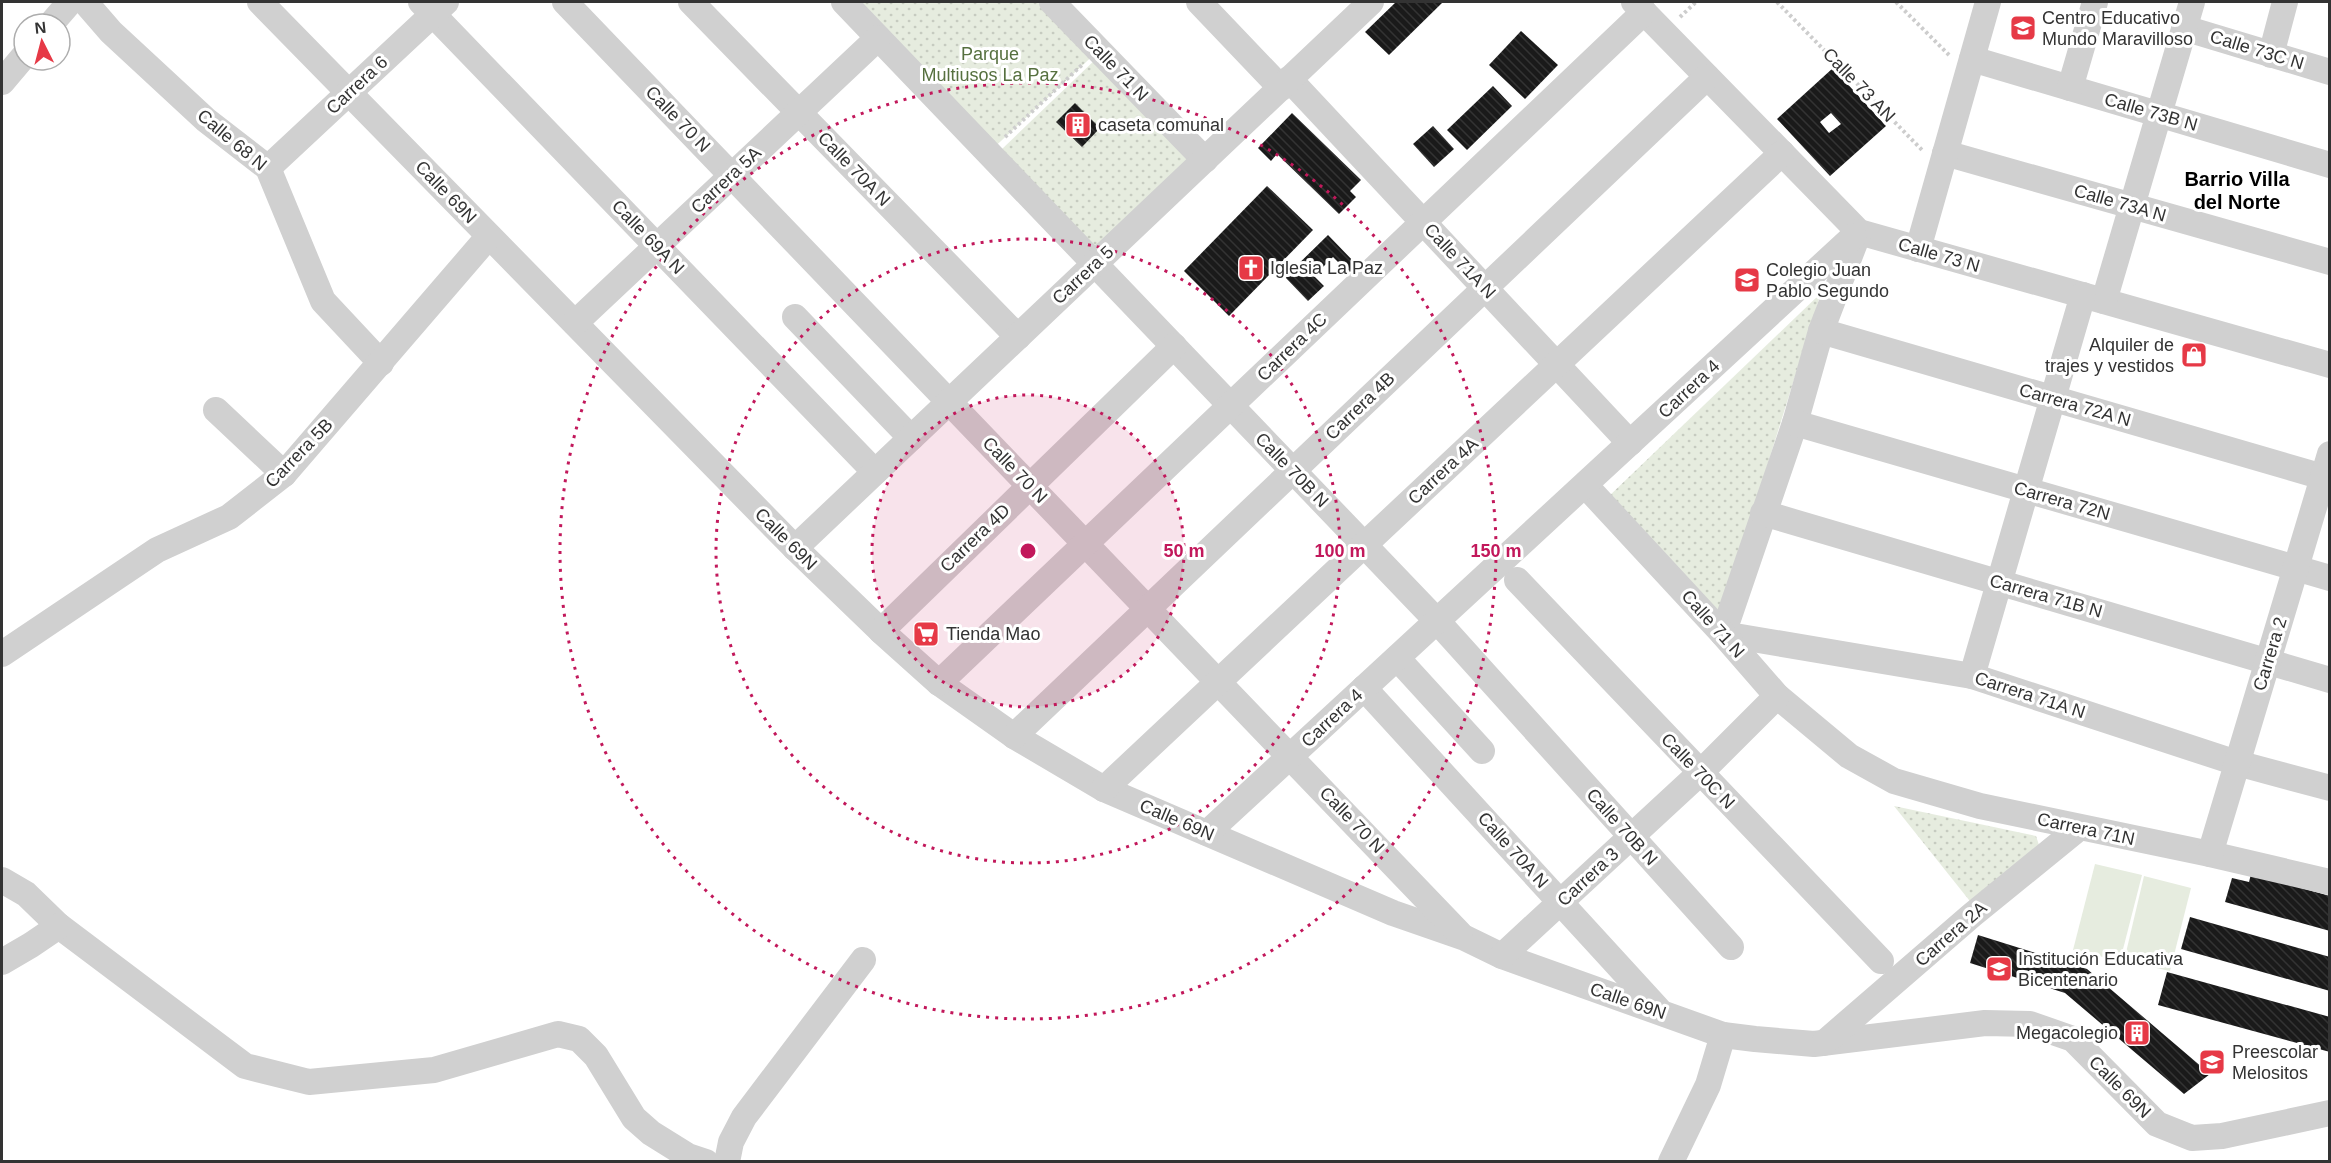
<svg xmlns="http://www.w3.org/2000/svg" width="2331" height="1163" font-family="Helvetica,sans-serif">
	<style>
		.park { fill: url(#park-dots) }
		.pitch { fill: #e6ecdf }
		.building { fill: url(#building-back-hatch); fill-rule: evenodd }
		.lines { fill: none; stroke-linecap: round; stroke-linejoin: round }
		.path { stroke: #cdcdcd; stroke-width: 4; stroke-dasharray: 3 3; stroke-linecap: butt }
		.minor { stroke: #d0d0d0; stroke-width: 26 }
		.ring { fill: none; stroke: #c2185b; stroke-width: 3; stroke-dasharray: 3 6 }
		.labels { text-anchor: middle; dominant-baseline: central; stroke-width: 6; stroke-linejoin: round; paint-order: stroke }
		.poi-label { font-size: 18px; fill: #333; stroke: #fff; text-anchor: start }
		.street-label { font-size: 18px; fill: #333; stroke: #fff }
		.park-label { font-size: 18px; fill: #56703f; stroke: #fff }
		.neighbourhood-label { font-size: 20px; font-weight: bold; fill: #000; stroke: #fff }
		.centre { fill: #c2185b; stroke: #fff; stroke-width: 3 }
		.ring-label { font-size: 18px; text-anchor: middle; font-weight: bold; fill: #c2185b; stroke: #fff; stroke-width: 6; stroke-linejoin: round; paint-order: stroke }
	</style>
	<defs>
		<pattern id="park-dots" width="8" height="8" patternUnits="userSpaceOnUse" patternTransform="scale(1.5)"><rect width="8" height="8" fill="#e6ecdf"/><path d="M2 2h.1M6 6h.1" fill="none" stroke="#c6cbc0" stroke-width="1.8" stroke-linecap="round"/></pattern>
		<pattern id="building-back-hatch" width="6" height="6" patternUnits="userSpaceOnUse" patternTransform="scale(1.5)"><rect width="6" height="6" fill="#1a1a1a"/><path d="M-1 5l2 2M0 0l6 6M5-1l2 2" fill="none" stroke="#333"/></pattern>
	</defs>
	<rect width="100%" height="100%" fill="#fff"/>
	<g class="park">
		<polygon points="844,2 1053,2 1099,50 988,153"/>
		<polygon points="1098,57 1194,162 1099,251 1002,149"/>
		<polygon points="1821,293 1721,614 1607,498"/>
		<polygon points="1894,806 2036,836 2040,848 1973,905"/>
	</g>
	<g class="pitch">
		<polygon points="2095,864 2142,875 2120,961 2073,950"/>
		<polygon points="2144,876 2191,888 2170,971 2124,961"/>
	</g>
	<g class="building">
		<polygon points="1396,2 1443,2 1389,55 1365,32"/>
		<polygon points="1521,31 1558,65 1525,99 1489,65"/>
		<path d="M1833,68l53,58 -56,50 -53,-57zM1831,113l10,11 -12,9 -9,-11z"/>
		<polygon points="1493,86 1512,106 1467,150 1447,130"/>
		<polygon points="1075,103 1100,128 1082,147 1056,122"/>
		<polygon points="1292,113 1361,180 1350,191 1356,197 1339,214 1277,154 1271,161 1258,148"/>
		<polygon points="1433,126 1454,149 1434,167 1413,144"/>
		<polygon points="1267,186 1313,230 1229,316 1184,271"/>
		<polygon points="1328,235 1357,265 1349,273 1333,257 1314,276 1324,286 1308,301 1285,277"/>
		<polygon points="2251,874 2330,896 2330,931 2225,902 2232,878 2249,882"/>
		<polygon points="2190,917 2330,957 2330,991 2181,949"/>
		<polygon points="1978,935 2087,969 2210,1074 2184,1094 2065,993 1970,963"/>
		<polygon points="2167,972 2330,1017 2330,1052 2158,1005"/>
	</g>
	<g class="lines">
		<g class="path">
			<polyline points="1777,2 1923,151"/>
			<polyline points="1896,2 1950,56"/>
			<polyline points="1680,17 1696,2"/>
			<polyline points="1005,137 1083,64"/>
		</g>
		<g class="minor">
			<polyline points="85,2 111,32 206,120 268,168 323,301 381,363"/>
			<polyline points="260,2 795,548 881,631 939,683 1014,736 1104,789 1393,913 1465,938 1502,956 1723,1035 1755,1039 1814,1044 1985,1023 2030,1024 2073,1039 2157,1124 2192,1138 2222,1136 2330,1113"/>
			<polyline points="421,2 875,472"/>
			<polyline points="565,2 1460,934"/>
			<polyline points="691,2 1018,337"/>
			<polyline points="844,2 1437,621 1731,947"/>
			<polyline points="1052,2 1205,160"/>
			<polyline points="1199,2 1281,88"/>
			<polyline points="1634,2 1859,232 2330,365"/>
			<polyline points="51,24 70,2"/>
			<polyline points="2184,28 2330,72"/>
			<polyline points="2271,55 2285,2"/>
			<polyline points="1972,59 2330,165"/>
			<polyline points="1289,79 1630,443"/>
			<polyline points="2,82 24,56"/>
			<polyline points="2070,88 2095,2"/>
			<polyline points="1945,153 2330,262"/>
			<polyline points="268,168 446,2"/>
			<polyline points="1859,232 1821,331 1795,423 1723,634 1972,676 2237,763 2330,788"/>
			<polyline points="1918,249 1988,2"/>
			<polyline points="2104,301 2192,2"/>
			<polyline points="795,317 911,438"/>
			<polyline points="575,323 878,38"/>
			<polyline points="1821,331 2330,479"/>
			<polyline points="216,410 284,474"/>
			<polyline points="1795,423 2330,578"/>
			<polyline points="1585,485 1723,634 1777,696 1849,756 1894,781 1980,806 2210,854 2330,882"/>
			<polyline points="1763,513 2330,680"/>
			<polyline points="795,548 1371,2"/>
			<polyline points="1517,580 1881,961"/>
			<polyline points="881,631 1174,346"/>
			<polyline points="2,654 157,550 229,517 284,474 489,236"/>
			<polyline points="1397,658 1482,751"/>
			<polyline points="1972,676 2083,295"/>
			<polyline points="939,683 1644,12"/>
			<polyline points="1364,688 1658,1009"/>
			<polyline points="1014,736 1707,77"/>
			<polyline points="1104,789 1782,153"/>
			<polyline points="1207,833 1854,236"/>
			<polyline points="2210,854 2330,454"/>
			<polyline points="2,880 26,894 59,926 245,1066 309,1082 434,1070 558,1034 579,1039 596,1056 634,1118 651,1133 688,1156 706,1162"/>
			<polyline points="1502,956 1700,773 1777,696"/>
			<polyline points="2,962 31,945 59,926"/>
			<polyline points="1824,1043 1972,915 2079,828"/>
			<polyline points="727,1162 731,1142 744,1117 863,960"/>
			<polyline points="1671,1162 1708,1085 1723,1035"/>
		</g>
	</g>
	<circle cx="1028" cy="551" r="156" fill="#c2185b" fill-opacity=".12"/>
	<g class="ring">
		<circle cx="1028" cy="551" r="156"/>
		<circle cx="1028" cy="551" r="312"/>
		<circle cx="1028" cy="551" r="468"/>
	</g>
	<defs>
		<symbol id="school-square" viewBox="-11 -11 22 22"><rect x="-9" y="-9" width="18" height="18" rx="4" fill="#e63946" stroke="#fff"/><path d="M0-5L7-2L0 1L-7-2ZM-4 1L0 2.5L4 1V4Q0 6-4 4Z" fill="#fff"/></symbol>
		<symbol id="building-square" viewBox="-11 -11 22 22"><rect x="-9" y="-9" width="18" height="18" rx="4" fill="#e63946" stroke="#fff"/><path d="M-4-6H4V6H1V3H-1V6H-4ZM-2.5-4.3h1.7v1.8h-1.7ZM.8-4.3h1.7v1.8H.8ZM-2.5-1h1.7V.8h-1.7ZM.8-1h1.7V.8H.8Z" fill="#fff"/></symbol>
		<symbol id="church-square" viewBox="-11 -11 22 22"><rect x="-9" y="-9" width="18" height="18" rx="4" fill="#e63946" stroke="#fff"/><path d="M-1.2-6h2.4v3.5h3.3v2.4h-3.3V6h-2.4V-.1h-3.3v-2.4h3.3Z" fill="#fff"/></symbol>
		<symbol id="shop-square" viewBox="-11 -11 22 22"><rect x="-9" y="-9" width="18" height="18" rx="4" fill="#e63946" stroke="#fff"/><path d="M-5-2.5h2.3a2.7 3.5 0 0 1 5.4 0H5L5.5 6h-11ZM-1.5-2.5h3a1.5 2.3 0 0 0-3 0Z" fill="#fff"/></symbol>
		<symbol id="supermarket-square" viewBox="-11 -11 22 22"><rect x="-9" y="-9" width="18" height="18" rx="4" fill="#e63946" stroke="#fff"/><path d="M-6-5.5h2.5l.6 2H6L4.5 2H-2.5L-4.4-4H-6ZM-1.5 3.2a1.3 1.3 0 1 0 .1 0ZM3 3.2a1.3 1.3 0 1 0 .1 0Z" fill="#fff"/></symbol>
	</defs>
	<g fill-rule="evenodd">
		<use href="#school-square" x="2008" y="13" width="30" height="30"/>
		<use href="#building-square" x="1063" y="110" width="30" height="30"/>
		<use href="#church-square" x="1236" y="253" width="30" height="30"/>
		<use href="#school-square" x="1732" y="265" width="30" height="30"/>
		<use href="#shop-square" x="2179" y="340" width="30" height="30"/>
		<use href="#supermarket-square" x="911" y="619" width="30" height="30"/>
		<use href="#school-square" x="1984" y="954" width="30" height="30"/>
		<use href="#building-square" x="2122" y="1018" width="30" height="30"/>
		<use href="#school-square" x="2197" y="1047" width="30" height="30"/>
	</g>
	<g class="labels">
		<g class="poi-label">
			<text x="2042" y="18">Centro Educativo<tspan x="2042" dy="21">Mundo Maravilloso</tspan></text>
			<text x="1098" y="125">caseta comunal</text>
			<text x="1270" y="268">Iglesia La Paz</text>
			<text x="1766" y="270">Colegio Juan<tspan x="1766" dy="21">Pablo Segundo</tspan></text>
			<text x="2174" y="345" text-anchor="end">Alquiler de<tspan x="2174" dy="21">trajes y vestidos</tspan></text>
			<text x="946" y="634">Tienda Mao</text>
			<text x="2018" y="959">Institución Educativa<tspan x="2018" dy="21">Bicentenario</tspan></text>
			<text x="2118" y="1033" text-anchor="end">Megacolegio</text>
			<text x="2232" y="1052">Preescolar<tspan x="2232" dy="21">Melositos</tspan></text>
		</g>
		<g class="street-label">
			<text transform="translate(2257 50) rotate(17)">Calle 73C N</text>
			<text transform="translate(1116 68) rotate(46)">Calle 71 N</text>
			<text transform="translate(357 85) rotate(-43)">Carrera 6</text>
			<text transform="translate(1859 85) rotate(46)">Calle 73 AN</text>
			<text transform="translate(2151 112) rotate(16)">Calle 73B N</text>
			<text transform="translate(678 119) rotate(46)">Calle 70 N</text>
			<text transform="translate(232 140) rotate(40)">Calle 68 N</text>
			<text transform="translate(854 169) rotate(46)">Calle 70A N</text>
			<text transform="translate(726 180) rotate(-43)">Carrera 5A</text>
			<text transform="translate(446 192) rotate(46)">Calle 69N</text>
			<text transform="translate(2120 203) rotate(16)">Calle 73A N</text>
			<text transform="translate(648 237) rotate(46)">Calle 69A N</text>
			<text transform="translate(1939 255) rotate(16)">Calle 73 N</text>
			<text transform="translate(1460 261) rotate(47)">Calle 71A N</text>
			<text transform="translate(1083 275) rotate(-43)">Carrera 5</text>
			<text transform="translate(1292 347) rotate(-44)">Carrera 4C</text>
			<text transform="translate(1689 389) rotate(-43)">Carrera 4</text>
			<text transform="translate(2075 405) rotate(16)">Carrera 72A N</text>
			<text transform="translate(1360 406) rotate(-44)">Carrera 4B</text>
			<text transform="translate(299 453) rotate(-46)">Carrera 5B</text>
			<text transform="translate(1015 470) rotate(46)">Calle 70 N</text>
			<text transform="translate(1292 470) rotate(46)">Calle 70B N</text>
			<text transform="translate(1443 471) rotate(-43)">Carrera 4A</text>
			<text transform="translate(2062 501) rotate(16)">Carrera 72N</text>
			<text transform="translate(975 538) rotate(-44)">Carrera 4D</text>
			<text transform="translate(786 539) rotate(45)">Calle 69N</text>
			<text transform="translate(2046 596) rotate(16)">Carrera 71B N</text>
			<text transform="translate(1713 624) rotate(48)">Calle 71 N</text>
			<text transform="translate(2270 654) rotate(-73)">Carrera 2</text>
			<text transform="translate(2030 695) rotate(18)">Carrera 71A N</text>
			<text transform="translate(1332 718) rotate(-43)">Carrera 4</text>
			<text transform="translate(1698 771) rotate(46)">Calle 70C N</text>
			<text transform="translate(1177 820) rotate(23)">Calle 69N</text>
			<text transform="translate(1352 820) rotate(46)">Calle 70 N</text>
			<text transform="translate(1622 827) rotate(48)">Calle 70B N</text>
			<text transform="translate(2086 829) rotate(12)">Carrera 71N</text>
			<text transform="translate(1513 850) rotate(48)">Calle 70A N</text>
			<text transform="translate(1588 877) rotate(-43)">Carrera 3</text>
			<text transform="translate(1951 934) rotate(-41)">Carrera 2A</text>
			<text transform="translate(1628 1001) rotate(19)">Calle 69N</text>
			<text transform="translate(2120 1087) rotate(45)">Calle 69N</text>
		</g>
		<g class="park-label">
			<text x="990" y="54">Parque<tspan x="990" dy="21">Multiusos La Paz</tspan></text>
		</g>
		<g class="neighbourhood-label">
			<text x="2237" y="179">Barrio Villa<tspan x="2237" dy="23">del Norte</tspan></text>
		</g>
	</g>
	<circle cx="1028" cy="551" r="9" class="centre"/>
	<g class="ring-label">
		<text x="1184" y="557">50 m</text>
		<text x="1340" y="557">100 m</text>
		<text x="1496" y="557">150 m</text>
	</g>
	<rect width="2331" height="1163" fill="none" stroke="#333333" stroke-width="6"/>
	<g transform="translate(42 42) rotate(354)"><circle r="28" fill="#ffffff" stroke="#adadad" stroke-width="1.5"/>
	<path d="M0-4.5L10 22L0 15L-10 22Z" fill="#e63946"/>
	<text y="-9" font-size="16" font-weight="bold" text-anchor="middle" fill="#333333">N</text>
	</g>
</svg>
